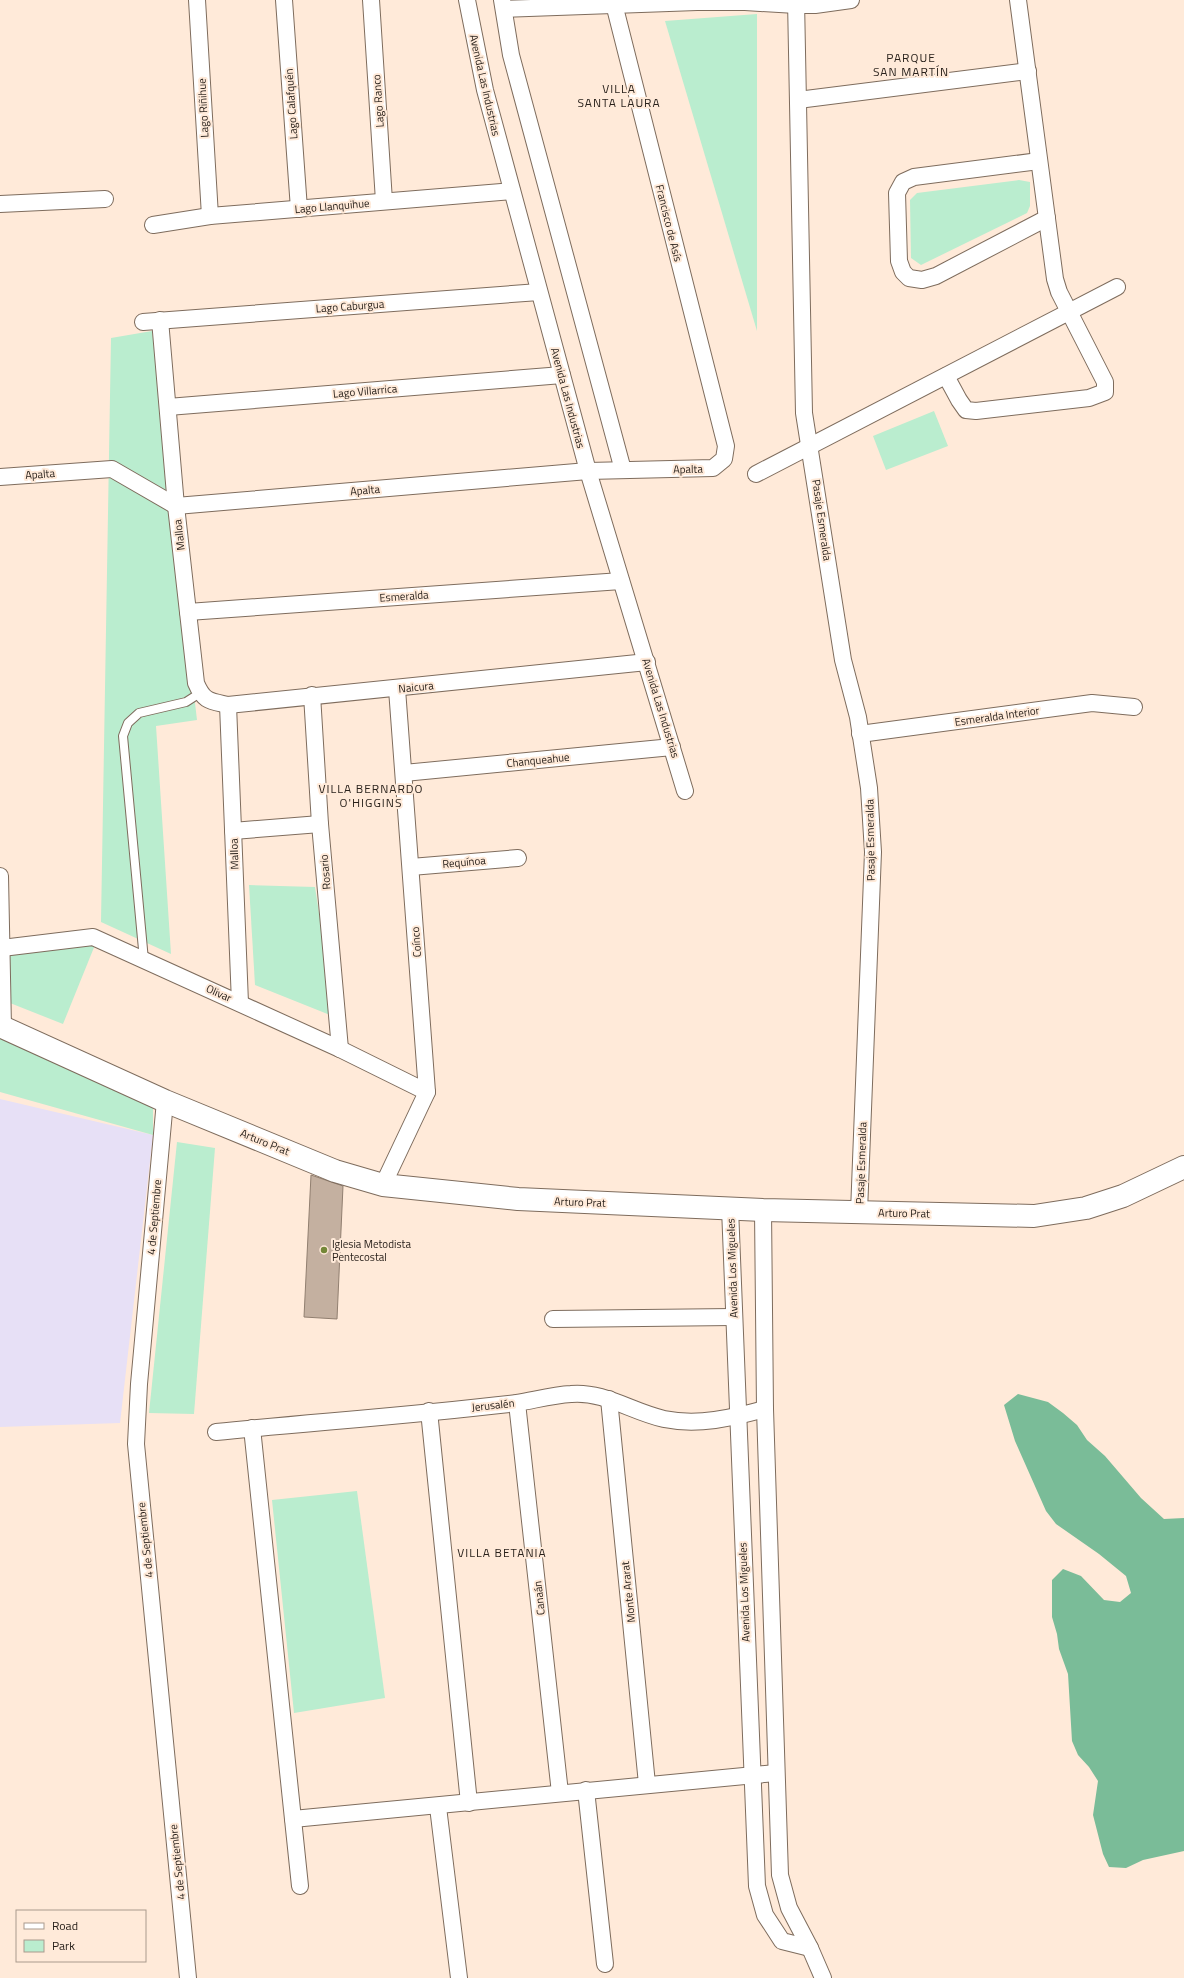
<svg xmlns="http://www.w3.org/2000/svg" width="1184" height="1978" font-family="'Titillium Web',sans-serif">
	<style>
		.industrial { fill: #e7e0f6 }
		.green { fill: #baedcf }
		.forest { fill: #7abc98 }
		.building { fill: #c4b0a0; stroke: #917f70 }
		.lines { fill: none; stroke-linecap: round; stroke-linejoin: round }
		.service-casing { stroke: #7e6c5d; stroke-width: 10 }
		.minor-casing { stroke: #7e6c5d; stroke-width: 18 }
		.secondary-casing { stroke: #7e6c5d; stroke-width: 24 }
		.service { stroke: #fff; stroke-width: 8 }
		.minor { stroke: #fff; stroke-width: 16 }
		.secondary { stroke: #fff; stroke-width: 22 }
		.poi-dot { fill: #738737; stroke: #ffead9; stroke-width: 1.5 }
		.labels { text-anchor: middle; dominant-baseline: central; stroke-width: 4; stroke-linejoin: round; paint-order: stroke }
		.street-label { font-size: 11px; fill: #2a221c; stroke: #ffead9 }
		.poi-label { font-size: 11px; fill: #2a221c; stroke: #ffead9; text-anchor: start }
		.neighbourhood-label { font-size: 12px; letter-spacing: 1px; fill: #2a221c; stroke: #ffead9 }
	</style>
	<rect width="100%" height="100%" fill="#ffead9"/>
	<polygon class="industrial" points="0,1099 153,1135 120,1423 0,1427"/>
	<g class="green">
		<polygon points="757,14 757,331 665,21"/>
		<polygon points="1019,180 1030,182 1030,206 1027,213 921,265 911,258 910,200 917,193"/>
		<polygon points="152,331 197,720 156,726 171,954 101,922 111,338"/>
		<polygon points="934,411 948,446 886,470 873,436"/>
		<polygon points="249,885 315,887 335,1017 255,985"/>
		<polygon points="80,930 97,940 63,1024 10,1003 10,939"/>
		<polygon points="0,1023 153,1093 153,1135 0,1092"/>
		<polygon points="177,1142 215,1148 194,1414 149,1413"/>
		<polygon points="357,1491 385,1698 294,1713 272,1500"/>
	</g>
	<polygon class="forest" points="1018,1394 1048,1402 1063,1413 1077,1425 1087,1440 1105,1456 1141,1498 1164,1519 1184,1518 1184,1851 1143,1860 1126,1868 1109,1867 1103,1854 1093,1815 1098,1781 1089,1767 1078,1755 1072,1741 1068,1674 1059,1649 1057,1634 1052,1617 1052,1580 1063,1569 1081,1576 1104,1600 1120,1602 1131,1593 1126,1576 1099,1554 1056,1524 1046,1511 1015,1441 1004,1405"/>
	<polygon class="building" points="311,1175 343,1186 337,1319 304,1317"/>
	<g class="lines">
		<defs>
			<polyline id="service" points="144,960 123,736 128,723 139,713 186,702 200,693"/>
			<g id="minor">
				<polyline points="197,0 210,216"/>
				<polyline points="284,0 299,209"/>
				<polyline points="371,0 384,201"/>
				<polyline points="467,0 485,90 588,471 685,791"/>
				<polyline points="502,0 511,55 623,470"/>
				<polyline points="796,0 804,413 843,660 858,717 869,788 873,852 859,1212"/>
				<polyline points="504,9 697,2 745,2 796,5 815,5 851,0"/>
				<polyline points="798,100 1028,71"/>
				<polyline points="1039,161 914,177 903,182 897,193 899,261 903,272 909,278 922,280 936,276 1047,218"/>
				<polyline points="0,204 105,199"/>
				<polyline points="153,225 210,216 512,191"/>
				<path d="M160,320l16,186 20,177c8,19 14,18 32,22l419,-43"/>
				<polyline points="143,322 539,292"/>
				<polyline points="946,376 959,400 966,410 976,411 1089,398 1105,392 1105,382 1059,292 1055,279 1018,0"/>
				<polyline points="168,407 562,375"/>
				<polyline points="756,474 1117,287"/>
				<polyline points="0,477 112,469 176,506 588,471 713,468 724,459 726,446 613,0"/>
				<polyline points="188,612 621,581"/>
				<polyline points="312,695 320,824 340,1049"/>
				<polyline points="228,705 240,1003"/>
				<polyline points="860,734 1092,703 1134,707"/>
				<polyline points="404,773 672,747"/>
				<polyline points="233,831 320,824"/>
				<polyline points="411,867 518,858"/>
				<polyline points="0,876 3,1027"/>
				<polyline points="2,948 93,937 340,1049 427,1092"/>
				<polyline points="165,1101 139,1384 136,1444 188,1978"/>
				<polyline points="383,1185 427,1092 397,689"/>
				<polyline points="730,1208 757,1886 765,1915 782,1941 810,1948"/>
				<polyline points="763,1210 765,1409 780,1875 789,1908 810,1948 823,1978"/>
				<polyline points="553,1319 733,1317"/>
				<polyline points="609,1399 647,1784"/>
				<polyline points="517,1403 560,1793"/>
				<polyline points="429,1411 469,1803"/>
				<polyline points="252,1428 300,1886"/>
				<path d="M216,1432c100,-10 201,-17 301,-29 18,-3 36,-8 54,-9 33,-3 61,18 93,25 34,7 68,-1 101,-10"/>
				<polyline points="586,1790 605,1964"/>
				<polyline points="438,1807 459,1978"/>
				<polyline points="293,1819 776,1773"/>
			</g>
			<polyline id="secondary" points="0,1026 165,1101 335,1171 383,1185 518,1199 763,1210 1034,1216 1086,1208 1123,1196 1184,1167"/>
		</defs>
		<use href="#service" class="service-casing"/>
		<use href="#minor" class="minor-casing"/>
		<use href="#secondary" class="secondary-casing"/>
		<use href="#service" class="service"/>
		<use href="#minor" class="minor"/>
		<use href="#secondary" class="secondary"/>
	</g>
	<circle class="poi-dot" cx="324" cy="1250" r="4"/>
	<g class="labels">
		<g class="street-label">
			<text transform="translate(485 85) rotate(77)">Avenida Las Industrias</text>
			<text transform="translate(378 101) rotate(-94)">Lago Ranco</text>
			<text transform="translate(291 104) rotate(-94)">Lago Calafquén</text>
			<text transform="translate(203 108) rotate(-93)">Lago Riñihue</text>
			<text transform="translate(332 206) rotate(-5)">Lago Llanquihue</text>
			<text transform="translate(669 223) rotate(76)">Francisco de Asís</text>
			<text transform="translate(350 306) rotate(-4)">Lago Caburgua</text>
			<text transform="translate(365 391) rotate(-5)">Lago Villarrica</text>
			<text transform="translate(568 398) rotate(75)">Avenida Las Industrias</text>
			<text transform="translate(688 469) rotate(-1)">Apalta</text>
			<text transform="translate(40 474) rotate(-4)">Apalta</text>
			<text transform="translate(365 490) rotate(-5)">Apalta</text>
			<text transform="translate(822 520) rotate(82)">Pasaje Esmeralda</text>
			<text transform="translate(179 535) rotate(-97)">Malloa</text>
			<text transform="translate(404 596) rotate(-4)">Esmeralda</text>
			<text transform="translate(416 687) rotate(-6)">Naicura</text>
			<text transform="translate(661 708) rotate(73)">Avenida Las Industrias</text>
			<text transform="translate(997 716) rotate(-8)">Esmeralda Interior</text>
			<text transform="translate(538 760) rotate(-6)">Chanqueahue</text>
			<text transform="translate(870 840) rotate(-91)">Pasaje Esmeralda</text>
			<text transform="translate(234 854) rotate(-92)">Malloa</text>
			<text transform="translate(464 862) rotate(-5)">Requínoa</text>
			<text transform="translate(325 872) rotate(-95)">Rosario</text>
			<text transform="translate(416 942) rotate(-94)">Coínco</text>
			<text transform="translate(219 993) rotate(24)">Olivar</text>
			<text transform="translate(265 1142) rotate(22)">Arturo Prat</text>
			<text transform="translate(861 1163) rotate(-88)">Pasaje Esmeralda</text>
			<text transform="translate(580 1202) rotate(2)">Arturo Prat</text>
			<text transform="translate(904 1213) rotate(1)">Arturo Prat</text>
			<text transform="translate(154 1217) rotate(-85)">4 de Septiembre</text>
			<text transform="translate(732 1268) rotate(-92)">Avenida Los Migueles</text>
			<text transform="translate(493 1405) rotate(-6)">Jerusalén</text>
			<text transform="translate(145 1540) rotate(-96)">4 de Septiembre</text>
			<text transform="translate(628 1592) rotate(-96)">Monte Ararat</text>
			<text transform="translate(744 1592) rotate(-92)">Avenida Los Migueles</text>
			<text transform="translate(539 1598) rotate(-96)">Canaán</text>
			<text transform="translate(177 1862) rotate(-96)">4 de Septiembre</text>
		</g>
		<g class="poi-label">
			<text x="332" y="1244">Iglesia Metodista<tspan x="332" dy="13">Pentecostal</tspan></text>
		</g>
		<g class="neighbourhood-label">
			<text x="911" y="57">PARQUE<tspan x="911" dy="14">SAN MARTÍN</tspan></text>
			<text x="619" y="88">VILLA<tspan x="619" dy="14">SANTA LAURA</tspan></text>
			<text x="371" y="788">VILLA BERNARDO<tspan x="371" dy="14">O'HIGGINS</tspan></text>
			<text x="502" y="1552">VILLA BETANIA</text>
		</g>
	</g>
	<rect x="16" y="1910" width="130" height="52" fill="#ffead9" stroke="#aa9a8d"/>
	<rect x="24" y="1923" width="20" height="6" fill="#ffffff" stroke="#aa9a8d"/>
	<text x="52" y="1930" font-size="12" fill="#2a221c">Road</text>
	<rect x="24" y="1940" width="20" height="12" fill="#baedcf" stroke="#aa9a8d"/>
	<text x="52" y="1950" font-size="12" fill="#2a221c">Park</text>
</svg>
